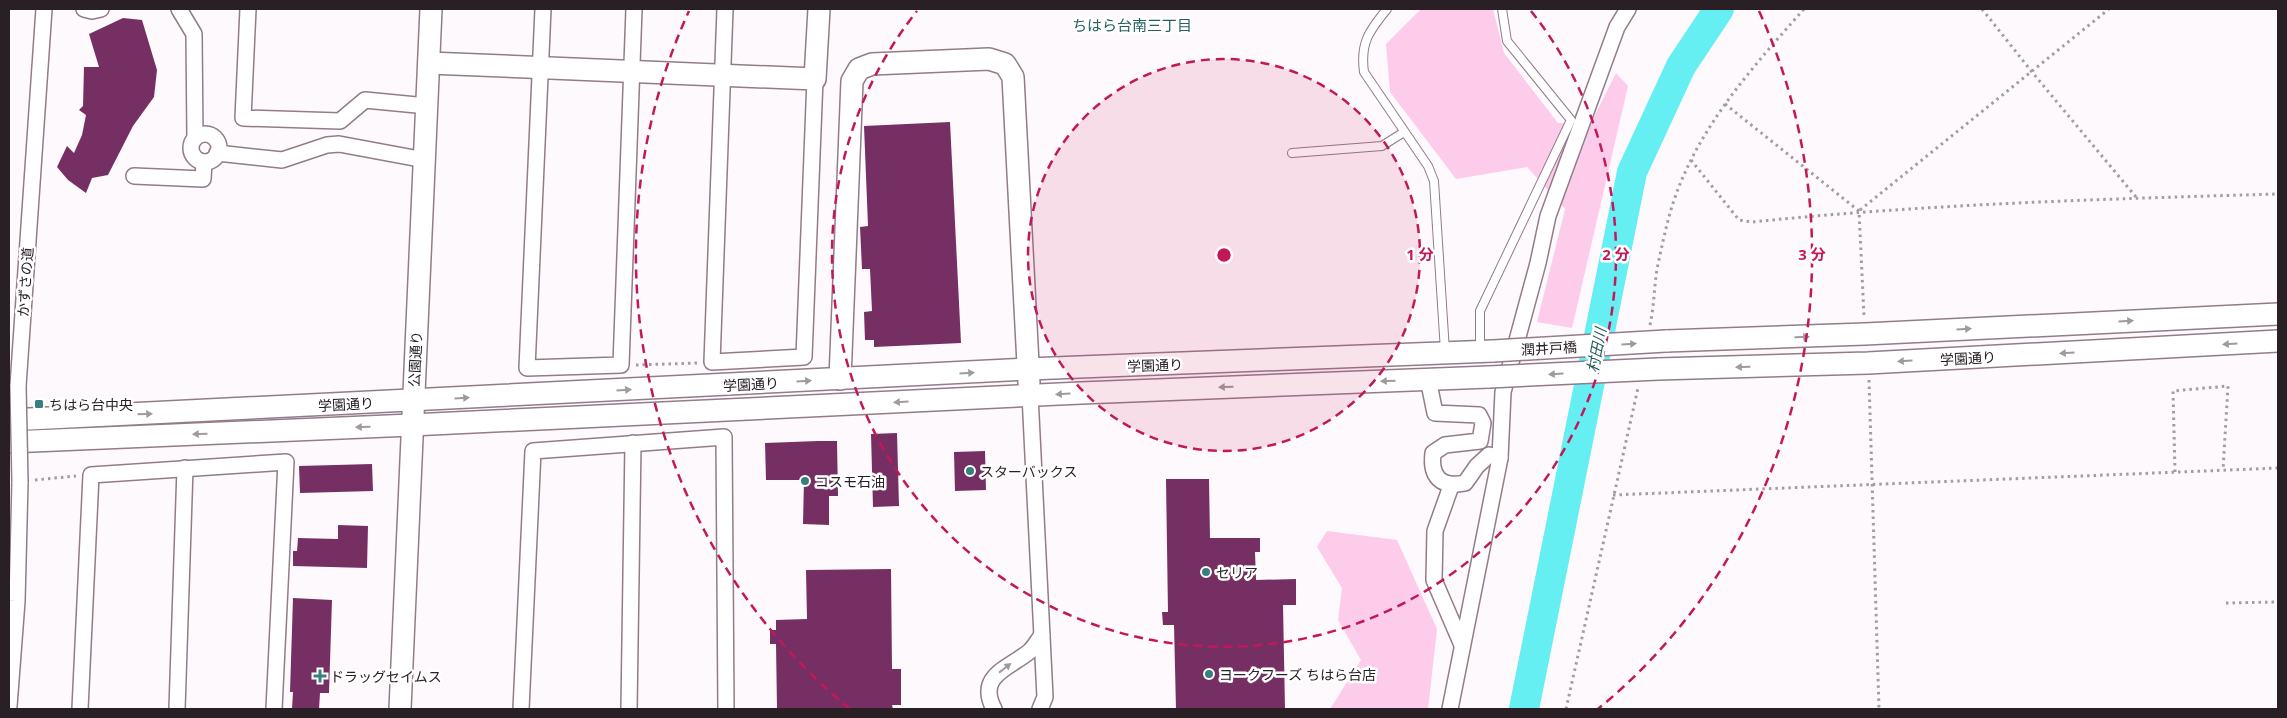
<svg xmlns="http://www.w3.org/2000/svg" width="2287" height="718" font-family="'Open Sans','Noto Sans JP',sans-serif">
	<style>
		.green { fill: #fcccea }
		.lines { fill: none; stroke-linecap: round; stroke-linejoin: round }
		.river { stroke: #66eff3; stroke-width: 30 }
		.building { fill: #762f62 }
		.lane-casing { stroke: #927c8a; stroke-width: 10 }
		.street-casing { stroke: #927c8a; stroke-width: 18 }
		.secondary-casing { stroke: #927c8a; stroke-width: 24 }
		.path { stroke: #a39ca1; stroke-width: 3; stroke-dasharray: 2.5 4; stroke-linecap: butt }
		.lane { stroke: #fff; stroke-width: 8 }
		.street { stroke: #fff; stroke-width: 15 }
		.secondary { stroke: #fff; stroke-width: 21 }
		.street-bridge-casing { stroke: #927c8a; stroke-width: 18; stroke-linecap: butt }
		.secondary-bridge-casing { stroke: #927c8a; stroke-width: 24; stroke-linecap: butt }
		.street-bridge { stroke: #fff; stroke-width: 15 }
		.secondary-bridge { stroke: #fff; stroke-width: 21 }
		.oneway { fill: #9f9b9d }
		.ring { fill: none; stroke: #c2185b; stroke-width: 2.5; stroke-dasharray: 9 6 }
		.poi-dot { fill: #378082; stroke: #fff; stroke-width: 2 }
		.labels { text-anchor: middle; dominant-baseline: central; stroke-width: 5; stroke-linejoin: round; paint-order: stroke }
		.street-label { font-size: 14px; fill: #292026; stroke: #fff }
		.poi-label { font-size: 14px; fill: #292026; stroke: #fff; text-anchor: start }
		.neighbourhood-label { font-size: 15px; fill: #245f60; stroke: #fff }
		.water-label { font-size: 15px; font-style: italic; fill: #205a5b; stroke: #fff }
		.centre { fill: #c2185b; stroke: #fff; stroke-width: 2.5 }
		.ring-label { font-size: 15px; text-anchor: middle; font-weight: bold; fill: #c2185b; stroke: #fff; stroke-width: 5; stroke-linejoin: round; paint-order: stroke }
	</style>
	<rect width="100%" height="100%" fill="#fef9fc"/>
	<g class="green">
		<polygon points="1421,9 1493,9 1504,53 1558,123 1591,123 1616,73 1628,86 1572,328 1537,322 1565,209 1527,167 1456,179 1390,92 1386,44"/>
		<polygon points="1327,531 1397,540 1437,629 1428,709 1330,709 1361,660 1338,620 1342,588 1317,547"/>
	</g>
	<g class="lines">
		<polyline class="river" points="1524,709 1632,172 1681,66 1719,9"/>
	</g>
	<g class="building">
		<polygon points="123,18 142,20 157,70 154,97 133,126 108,175 92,178 86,193 68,180 57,167 67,146 74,153 82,135 86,115 79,110 83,106 84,67 99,67 89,34"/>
		<polygon points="950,122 961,343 874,347 874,340 865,340 864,312 872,311 870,269 862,269 860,227 868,226 864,126"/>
		<polygon points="897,433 899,506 873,507 871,434"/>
		<polygon points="818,441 837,441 838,496 829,496 829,525 803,524 804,480 766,480 765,443"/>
		<polygon points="985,451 986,490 955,491 954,452"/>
		<polygon points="372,464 373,491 300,493 299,466"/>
		<polygon points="1166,479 1209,479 1210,538 1260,538 1260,552 1255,552 1256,580 1296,579 1296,605 1283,605 1285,709 1176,709 1174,625 1163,625 1162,612 1168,612"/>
		<polygon points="338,525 368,526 367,568 293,566 293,551 297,551 298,538 338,539"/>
		<polygon points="891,569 892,669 901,669 901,705 892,705 893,709 777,709 776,644 770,644 770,630 776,630 776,620 807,619 806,570"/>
		<polygon points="293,598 332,600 329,693 320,693 319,709 292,709 293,692 290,692"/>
	</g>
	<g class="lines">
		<defs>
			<g id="lane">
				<path d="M1387,9c-18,22 -27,34 -23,63l64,94 6,15 11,170"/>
				<polyline points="1292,153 1382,146 1404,132"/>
				<polyline points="1480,350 1480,311 1571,120 1507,41 1502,9"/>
			</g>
			<g id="street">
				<polyline points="84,9 92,11 101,9"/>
				<polyline points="179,9 194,34 195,138"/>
				<polyline points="248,9 243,118 340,121 365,100 427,106"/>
				<polyline points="543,9 527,368 621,365 634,9"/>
				<polyline points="725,9 712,362 804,357 815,79"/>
				<circle cx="205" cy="148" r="14"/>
				<polyline points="217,153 282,160 327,145 339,144 425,160"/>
				<polyline points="134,176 203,179 204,162"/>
				<path d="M1428,379l7,34 44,2 4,8 -3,18 -35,4 -12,8c-3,24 8,35 32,30l12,-17 12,-11 11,3"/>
				<polyline points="18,386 44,9"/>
				<polyline points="1030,395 1045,697 1040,709"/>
				<polyline points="1451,486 1435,531 1434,580 1462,645"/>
				<polyline points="9,706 17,601 20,482"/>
				<polyline points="80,709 91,475 286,462 274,709"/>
				<polyline points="177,709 185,468"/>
				<polyline points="521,709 533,451 724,437 726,709"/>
				<polyline points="629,709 633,443"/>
				<path d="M994,709c-18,-34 16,-41 36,-58 5,-5 8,-11 12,-16"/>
				<polyline points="1450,709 1500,458 1503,392 1538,263 1548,216 1617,27 1628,9"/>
			</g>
			<g id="secondary">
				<polyline points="429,63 815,79 819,9"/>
				<polyline points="1666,341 1865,334 2278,314"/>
				<polyline points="1658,369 1868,363 2278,341"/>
				<polyline points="840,379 852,81 859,69 872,64 989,59 1005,64 1013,77 1029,383"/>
				<polyline points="9,420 1028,369 1493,351"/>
				<polyline points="9,442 411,425 1081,393 1489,377"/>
				<polyline points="400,709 431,9"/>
			</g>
		</defs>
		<use href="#lane" class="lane-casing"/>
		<use href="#street" class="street-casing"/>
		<use href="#secondary" class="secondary-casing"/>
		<g class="path">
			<polyline points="1982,9 2032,72 2136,197"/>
			<polyline points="1725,104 1859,211 1864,316"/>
			<path d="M1691,160l48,60 13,2c175,-18 351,-23 526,-28"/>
			<polyline points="1860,210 2109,9"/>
			<path d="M1650,325c4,-18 4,-37 7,-56 4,-19 8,-38 13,-56 23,-80 80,-143 134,-204"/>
			<polyline points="636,365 698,363"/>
			<polyline points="1869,380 1879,709"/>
			<polyline points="2175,472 2173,391 2228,386 2223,470"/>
			<polyline points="35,480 76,476"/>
			<polyline points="1613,495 2278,468"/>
			<polyline points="2226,603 2278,602"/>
			<polyline points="1566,709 1638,388"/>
		</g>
		<use href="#lane" class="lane"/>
		<use href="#street" class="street"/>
		<use href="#secondary" class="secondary"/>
		<defs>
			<polyline id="street-bridge" points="18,386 20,482"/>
			<g id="secondary-bridge">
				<polyline points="1493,351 1666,341"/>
				<polyline points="1489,377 1658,369"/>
			</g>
		</defs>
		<use href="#street-bridge" class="street-bridge-casing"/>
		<use href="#secondary-bridge" class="secondary-bridge-casing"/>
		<use href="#street-bridge" class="street-bridge"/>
		<use href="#secondary-bridge" class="secondary-bridge"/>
	</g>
	<defs><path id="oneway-solid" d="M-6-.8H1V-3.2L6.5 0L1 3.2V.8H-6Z" transform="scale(1.25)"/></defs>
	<g class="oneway">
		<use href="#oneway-solid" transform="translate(2126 321) rotate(-3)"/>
		<use href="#oneway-solid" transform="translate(1964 329) rotate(-3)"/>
		<use href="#oneway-solid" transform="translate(1802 337) rotate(-2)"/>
		<use href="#oneway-solid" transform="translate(1629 344) rotate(-3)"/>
		<use href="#oneway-solid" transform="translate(2230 344) rotate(177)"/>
		<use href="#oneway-solid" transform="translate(2067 353) rotate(177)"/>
		<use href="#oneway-solid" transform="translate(1905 361) rotate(177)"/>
		<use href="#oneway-solid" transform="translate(1743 367) rotate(178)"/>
		<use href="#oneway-solid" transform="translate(967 373) rotate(-3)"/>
		<use href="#oneway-solid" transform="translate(1556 374) rotate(177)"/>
		<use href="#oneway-solid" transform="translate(804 381) rotate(-3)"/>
		<use href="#oneway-solid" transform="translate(1388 381) rotate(178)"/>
		<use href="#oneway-solid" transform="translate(1226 387) rotate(178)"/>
		<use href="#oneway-solid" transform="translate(624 390) rotate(-3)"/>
		<use href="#oneway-solid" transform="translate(1063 394) rotate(177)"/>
		<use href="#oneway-solid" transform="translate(462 398) rotate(-3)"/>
		<use href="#oneway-solid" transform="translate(901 402) rotate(177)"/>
		<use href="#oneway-solid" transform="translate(145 414) rotate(-2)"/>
		<use href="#oneway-solid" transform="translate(363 427) rotate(178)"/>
		<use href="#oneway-solid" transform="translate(200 434) rotate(178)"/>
		<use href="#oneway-solid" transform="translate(1005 668) rotate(-38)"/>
	</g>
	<circle cx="1224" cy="255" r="196" fill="#c2185b" fill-opacity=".12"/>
	<g class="ring">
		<circle cx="1224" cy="255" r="196"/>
		<path d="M1531 11A392 392 0 1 1 917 11"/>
		<path d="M850 709A588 588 0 0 1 689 11M1759 11A588 588 0 0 1 1598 709"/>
	</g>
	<g class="poi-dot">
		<rect x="34" y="399" width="10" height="10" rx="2.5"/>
		<circle cx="970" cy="471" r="5"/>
		<circle cx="805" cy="481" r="5"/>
		<circle cx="1206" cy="572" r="5"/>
		<circle cx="1209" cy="674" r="5"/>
		<path d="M317.5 668.5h5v5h5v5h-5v5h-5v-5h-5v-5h5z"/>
	</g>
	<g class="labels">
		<g class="street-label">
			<text transform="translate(25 282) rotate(-86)">かずさの道</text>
			<text transform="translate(1549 348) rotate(-3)">潤井戸橋</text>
			<text transform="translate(1968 358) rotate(-3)">学園通り</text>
			<text transform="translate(415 359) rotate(-87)">公園通り</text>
			<text transform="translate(1155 365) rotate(-2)">学園通り</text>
			<text transform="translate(751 384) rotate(-3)">学園通り</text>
			<text transform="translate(346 404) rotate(-3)">学園通り</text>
		</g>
		<g class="poi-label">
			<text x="49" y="404">ちはら台中央</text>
			<text x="980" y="471">スターバックス</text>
			<text x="815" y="481">コスモ石油</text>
			<text x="1216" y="572">セリア</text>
			<text x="1219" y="674">ヨークフーズ ちはら台店</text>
			<text x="330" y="676">ドラッグセイムス</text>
		</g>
		<g class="neighbourhood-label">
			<text x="1132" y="25">ちはら台南三丁目</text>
		</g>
		<g class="water-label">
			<text transform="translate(1596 350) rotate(-79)">村田川</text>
		</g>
	</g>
	<circle cx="1224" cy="255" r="8" class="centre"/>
	<g class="ring-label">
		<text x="1420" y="260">1 分</text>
		<text x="1616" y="260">2 分</text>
		<text x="1812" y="260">3 分</text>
	</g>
	<rect width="2287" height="718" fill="none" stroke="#292026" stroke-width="20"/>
</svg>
